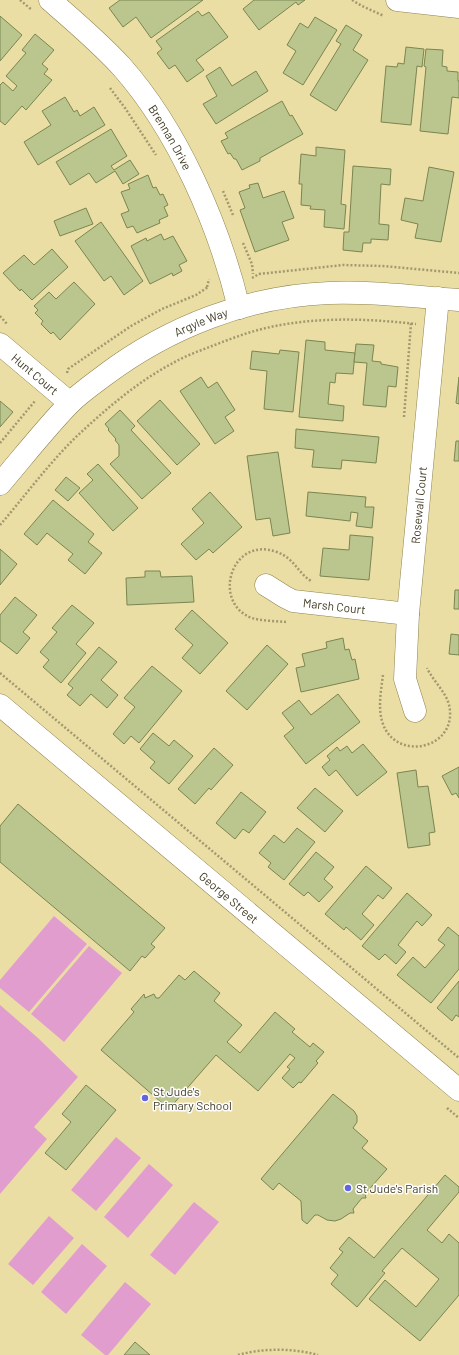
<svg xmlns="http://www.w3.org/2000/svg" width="459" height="1355" font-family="Barlow,sans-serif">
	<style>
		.green { fill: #e29dcf }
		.building { fill: #bbc68e; stroke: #7b8550 }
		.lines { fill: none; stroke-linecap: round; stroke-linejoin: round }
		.minor-casing { stroke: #8f834d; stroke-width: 23 }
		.path { stroke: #a2996e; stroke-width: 2.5; stroke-dasharray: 2 2; stroke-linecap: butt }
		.minor { stroke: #fff; stroke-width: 22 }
		.poi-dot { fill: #6166de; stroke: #fefefe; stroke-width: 1.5 }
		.labels { text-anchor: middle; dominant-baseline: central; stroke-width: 3; stroke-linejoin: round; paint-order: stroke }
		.street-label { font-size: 12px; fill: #403b23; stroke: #fefefe }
		.poi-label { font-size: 12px; fill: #403b23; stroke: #fefefe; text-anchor: start }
	</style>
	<rect width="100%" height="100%" fill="#ebdea5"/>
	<g class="green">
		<polygon points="54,916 87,944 29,1012 0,988 0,980"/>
		<polygon points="89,946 122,973 64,1042 31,1014"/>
		<polygon points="0,1005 38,1038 78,1077 34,1127 47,1139 0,1194"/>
		<polygon points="116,1137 141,1158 96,1211 71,1190"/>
		<polygon points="149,1164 173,1185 128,1238 104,1217"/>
		<polygon points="194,1202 219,1222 175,1275 150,1255"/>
		<polygon points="49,1216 74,1238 33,1285 8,1264"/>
		<polygon points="82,1244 107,1266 66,1314 41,1292"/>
		<polygon points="125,1282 151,1304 108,1355 105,1355 81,1335"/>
	</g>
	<g class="building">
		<polygon points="120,0 203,0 151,38 136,17 123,27 109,8"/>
		<polygon points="254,0 305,0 298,5 296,2 259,30 243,9"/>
		<polygon points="198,11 202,16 209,12 228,37 196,60 204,70 187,82 175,65 169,69 157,53 162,49 156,41"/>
		<polygon points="0,16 22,35 0,61"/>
		<polygon points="315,17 337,30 303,85 283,73 296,51 287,45 300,23 308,28"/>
		<polygon points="346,25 362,35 353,50 368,60 336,111 310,95 341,44 336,41"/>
		<polygon points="35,34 54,50 42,64 48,69 44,74 52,80 26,110 22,106 5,125 0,121 0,85 3,82 13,91 17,86 6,76 26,53 22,50"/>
		<polygon points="406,47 424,49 422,67 417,66 411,125 381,122 386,66 397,67 398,63 404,64"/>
		<polygon points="426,49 443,50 442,66 447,67 447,71 458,72 458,81 459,81 459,98 452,97 448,134 420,131 426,67 424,66"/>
		<polygon points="220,67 232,86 256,71 268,91 216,124 203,104 217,96 206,76"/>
		<polygon points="65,97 74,112 77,110 80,116 94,107 105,125 38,165 24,142 51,125 42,111"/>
		<polygon points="282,101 290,116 292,115 303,134 260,158 260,161 242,170 236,159 234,159 230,153 228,154 221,141 228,138 225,133"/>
		<polygon points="111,129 127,156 111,166 114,170 130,160 139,174 123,184 115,171 96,183 89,173 70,185 56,162"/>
		<polygon points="316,147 345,150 341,204 346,205 344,229 324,227 325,210 310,209 311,206 301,205 302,184 299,184 301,154 316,156"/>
		<polygon points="353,166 391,169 390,185 381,184 379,224 389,225 388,240 371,239 371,243 363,243 362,252 343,250 344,232 349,232"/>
		<polygon points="429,167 454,172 441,242 415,238 418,224 401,220 405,198 423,201"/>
		<polygon points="148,175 153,188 156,187 160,195 163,194 168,205 164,207 168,216 159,220 160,223 137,233 133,226 127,228 121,214 129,211 121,192 130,189 128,184"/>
		<polygon points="258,183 263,198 284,191 294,218 282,222 289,240 255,252 240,210 245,208 239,192 250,188 249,185"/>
		<polygon points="86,208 93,224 60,236 54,221"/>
		<polygon points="101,222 143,281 124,295 111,276 104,281 75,241"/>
		<polygon points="161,234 164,240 173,236 187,261 179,265 182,271 173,276 172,273 150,284 131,246 146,238 147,241"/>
		<polygon points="52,249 68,267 32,300 21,289 20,291 3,273 24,255 34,265"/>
		<polygon points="74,282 95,304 60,340 53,332 51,334 41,324 43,321 35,313 38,310 34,306 49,292 56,299"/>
		<polygon points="306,340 325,342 325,350 355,353 353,374 336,373 335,383 330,382 328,404 344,406 343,421 299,417"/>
		<polygon points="356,344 374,345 372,361 381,362 381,364 398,367 396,387 388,386 386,407 363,405 367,363 354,362"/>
		<polygon points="280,350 299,352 293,412 264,409 267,371 250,369 252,351 279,354"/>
		<polygon points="201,377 208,388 217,382 235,410 225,417 234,431 215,444 180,391"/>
		<polygon points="459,377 459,404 456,403"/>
		<polygon points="160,400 200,444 177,465 137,421"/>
		<polygon points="0,401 13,412 0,427"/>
		<polygon points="120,410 135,426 131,430 171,473 142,499 110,464 119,456 119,445 115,440 116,439 108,430 109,429 105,424"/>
		<polygon points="296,429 379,437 376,463 342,460 341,469 312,467 314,450 295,448"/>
		<polygon points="456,441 459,441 459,461 454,461"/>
		<polygon points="278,452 290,533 273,536 270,518 256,520 247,456"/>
		<polygon points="98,464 138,508 113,531 79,493 93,480 87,474"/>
		<polygon points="66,477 80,488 68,501 55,490"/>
		<polygon points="210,492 242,527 213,553 209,549 196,560 181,544 204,523 192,509"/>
		<polygon points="308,492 366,497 365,507 374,507 372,528 356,526 358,513 351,512 350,521 306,516"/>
		<polygon points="53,500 94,534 88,542 102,553 85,574 68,560 73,554 47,533 37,545 24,534"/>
		<polygon points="350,535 373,537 369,580 320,576 323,548 349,550"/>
		<polygon points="0,549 17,564 0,585"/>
		<polygon points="145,571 160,571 161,577 192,576 194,602 127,605 126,578 145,577"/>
		<polygon points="455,590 459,590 459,609 454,609"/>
		<polygon points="15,597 37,615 23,632 30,638 17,654 0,641 0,615"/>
		<polygon points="72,605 94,623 76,644 86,653 61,683 43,667 49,660 40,652 57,632 52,628"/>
		<polygon points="192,610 228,643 200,674 182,658 193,645 175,629"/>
		<polygon points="451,634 459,635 459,655 449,654"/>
		<polygon points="343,638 345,650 349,649 352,660 355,659 359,679 301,692 296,668 305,666 302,654 327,648 326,642"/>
		<polygon points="267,645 288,664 247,710 226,691"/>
		<polygon points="99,647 117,662 101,680 118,695 107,708 91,694 80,706 67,695 73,688 68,684"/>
		<polygon points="152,666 182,691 139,743 131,736 124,744 113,734 135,707 124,698"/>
		<polygon points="338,694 360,722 306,764 284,736 294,728 282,713 299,700 311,715"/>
		<polygon points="153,733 169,746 174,740 193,756 169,784 150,768 155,762 140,749"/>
		<polygon points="363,744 387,772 357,796 336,770 329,776 322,767 330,760 327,756 337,747 340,751 347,746 352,753"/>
		<polygon points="214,748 233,765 211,790 209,788 195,804 178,789"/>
		<polygon points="459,767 459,798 456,793 452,795 442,776"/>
		<polygon points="416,770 418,787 428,786 435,832 429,833 430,845 408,848 397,773"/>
		<polygon points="315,788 343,811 325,832 297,808"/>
		<polygon points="241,792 266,812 249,833 243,829 235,839 216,823"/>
		<polygon points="18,804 165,928 151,944 155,947 145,958 142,956 130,971 0,862 0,826"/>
		<polygon points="297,828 315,842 284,880 268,867 271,863 259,853 274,835 284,843"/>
		<polygon points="316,852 334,867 324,879 333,887 319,902 308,892 304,896 289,884"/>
		<polygon points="366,866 392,888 383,899 378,895 362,914 374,925 361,940 346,927 344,930 325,914"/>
		<polygon points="407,893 432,915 422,926 417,921 398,945 406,952 396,964 385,954 379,960 362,946"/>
		<polygon points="448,927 459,936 459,969 431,1003 397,975 413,957 425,968 445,945 438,940"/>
		<polygon points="194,971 220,993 214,1001 242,1025 227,1042 240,1053 275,1012 295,1029 292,1032 310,1047 313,1043 324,1052 316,1061 318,1063 301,1083 299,1082 293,1088 282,1078 290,1069 287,1067 295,1058 290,1054 258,1091 216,1055 169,1109 101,1050 134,1012 131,1009 144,994 145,998 154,994 156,998 159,998 179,975 185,980"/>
		<polygon points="459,981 459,1017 456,1015 452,1021 437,1008"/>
		<polygon points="86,1085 116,1110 66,1170 45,1153 71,1122 62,1114"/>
		<polygon points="333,1094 354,1111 357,1116 357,1122 353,1128 368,1141 362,1148 387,1169 365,1194 366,1198 362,1198 353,1209 354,1213 350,1213 341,1219 335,1221 327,1220 318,1215 315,1215 307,1224 302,1220 301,1201 279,1183 273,1190 261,1179"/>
		<polygon points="445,1175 459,1187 459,1192 427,1230 442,1243 449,1234 459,1243 459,1295 420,1341 369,1299 385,1280 416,1307 439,1279 402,1248 382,1271 385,1273 357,1307 331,1284 338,1275 330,1268 343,1252 339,1249 349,1237 374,1258"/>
		<polygon points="135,1342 150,1355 124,1355"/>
	</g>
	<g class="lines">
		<defs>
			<g id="minor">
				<path id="s1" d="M50,0c24,21 49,42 71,66 57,64 98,159 118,242"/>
				<polyline points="397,0 459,7"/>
				<path id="s2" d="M0,344l70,59"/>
				<path id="s3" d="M0,484c23,-27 45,-55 69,-80 11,-11 24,-20 36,-29 64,-48 143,-79 224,-82 43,-2 87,4 130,7"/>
				<path id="s4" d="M266,585l19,12 8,4 115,13"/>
				<path id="s5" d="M0,705l459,385"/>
				<path id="s6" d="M415,711l-10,-32 3,-65 30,-316"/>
			</g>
		</defs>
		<use href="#minor" class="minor-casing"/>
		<g class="path">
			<polyline points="20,0 32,10"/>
			<polyline points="352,0 362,6 384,16"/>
			<polyline points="110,88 125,108 156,155"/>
			<polyline points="223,191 233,215"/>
			<polyline points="243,243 252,264 253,274"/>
			<polyline points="252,278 259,274 343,265 383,266 459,273"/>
			<polyline points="207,287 209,279"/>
			<polyline points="0,316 7,324"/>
			<polyline points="67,373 68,369 131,326 162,309 196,295 208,287"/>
			<polyline points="404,417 411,323"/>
			<polyline points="0,443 35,401"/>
			<path d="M0,525c25,-29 49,-62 77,-89 29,-27 60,-54 96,-73 12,-7 26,-12 39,-17 13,-5 26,-10 39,-14 54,-16 111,-14 165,-8"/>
			<path d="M286,622c-11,-1 -24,-1 -34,-4 -41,-15 -21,-83 25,-66 18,7 20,20 34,29"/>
			<polyline points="0,673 459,1058"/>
			<path d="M383,675c-2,15 -5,32 -1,46 11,40 71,30 68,-10 -1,-17 -16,-28 -23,-43"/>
			<polyline points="447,1108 459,1118"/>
			<path d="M238,1355c25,-7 55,-7 80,0"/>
		</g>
		<use href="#minor" class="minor"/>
	</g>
	<g class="poi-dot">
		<circle cx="145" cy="1098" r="4"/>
		<circle cx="348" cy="1188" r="4"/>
	</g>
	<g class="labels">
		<g class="street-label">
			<text stroke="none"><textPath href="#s1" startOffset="184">Brennan Drive</textPath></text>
			<text stroke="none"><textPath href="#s3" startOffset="262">Argyle Way</textPath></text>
			<text stroke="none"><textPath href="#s2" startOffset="46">Hunt Court</textPath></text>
			<text stroke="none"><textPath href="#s6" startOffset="208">Rosewall Court</textPath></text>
			<text stroke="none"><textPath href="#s4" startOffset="73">Marsh Court</textPath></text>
			<text stroke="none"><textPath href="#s5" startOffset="299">George Street</textPath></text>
		</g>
		<g class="poi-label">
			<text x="153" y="1091">St Jude's<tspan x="153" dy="14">Primary School</tspan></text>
			<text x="356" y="1188">St Jude's Parish</text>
		</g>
	</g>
</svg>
